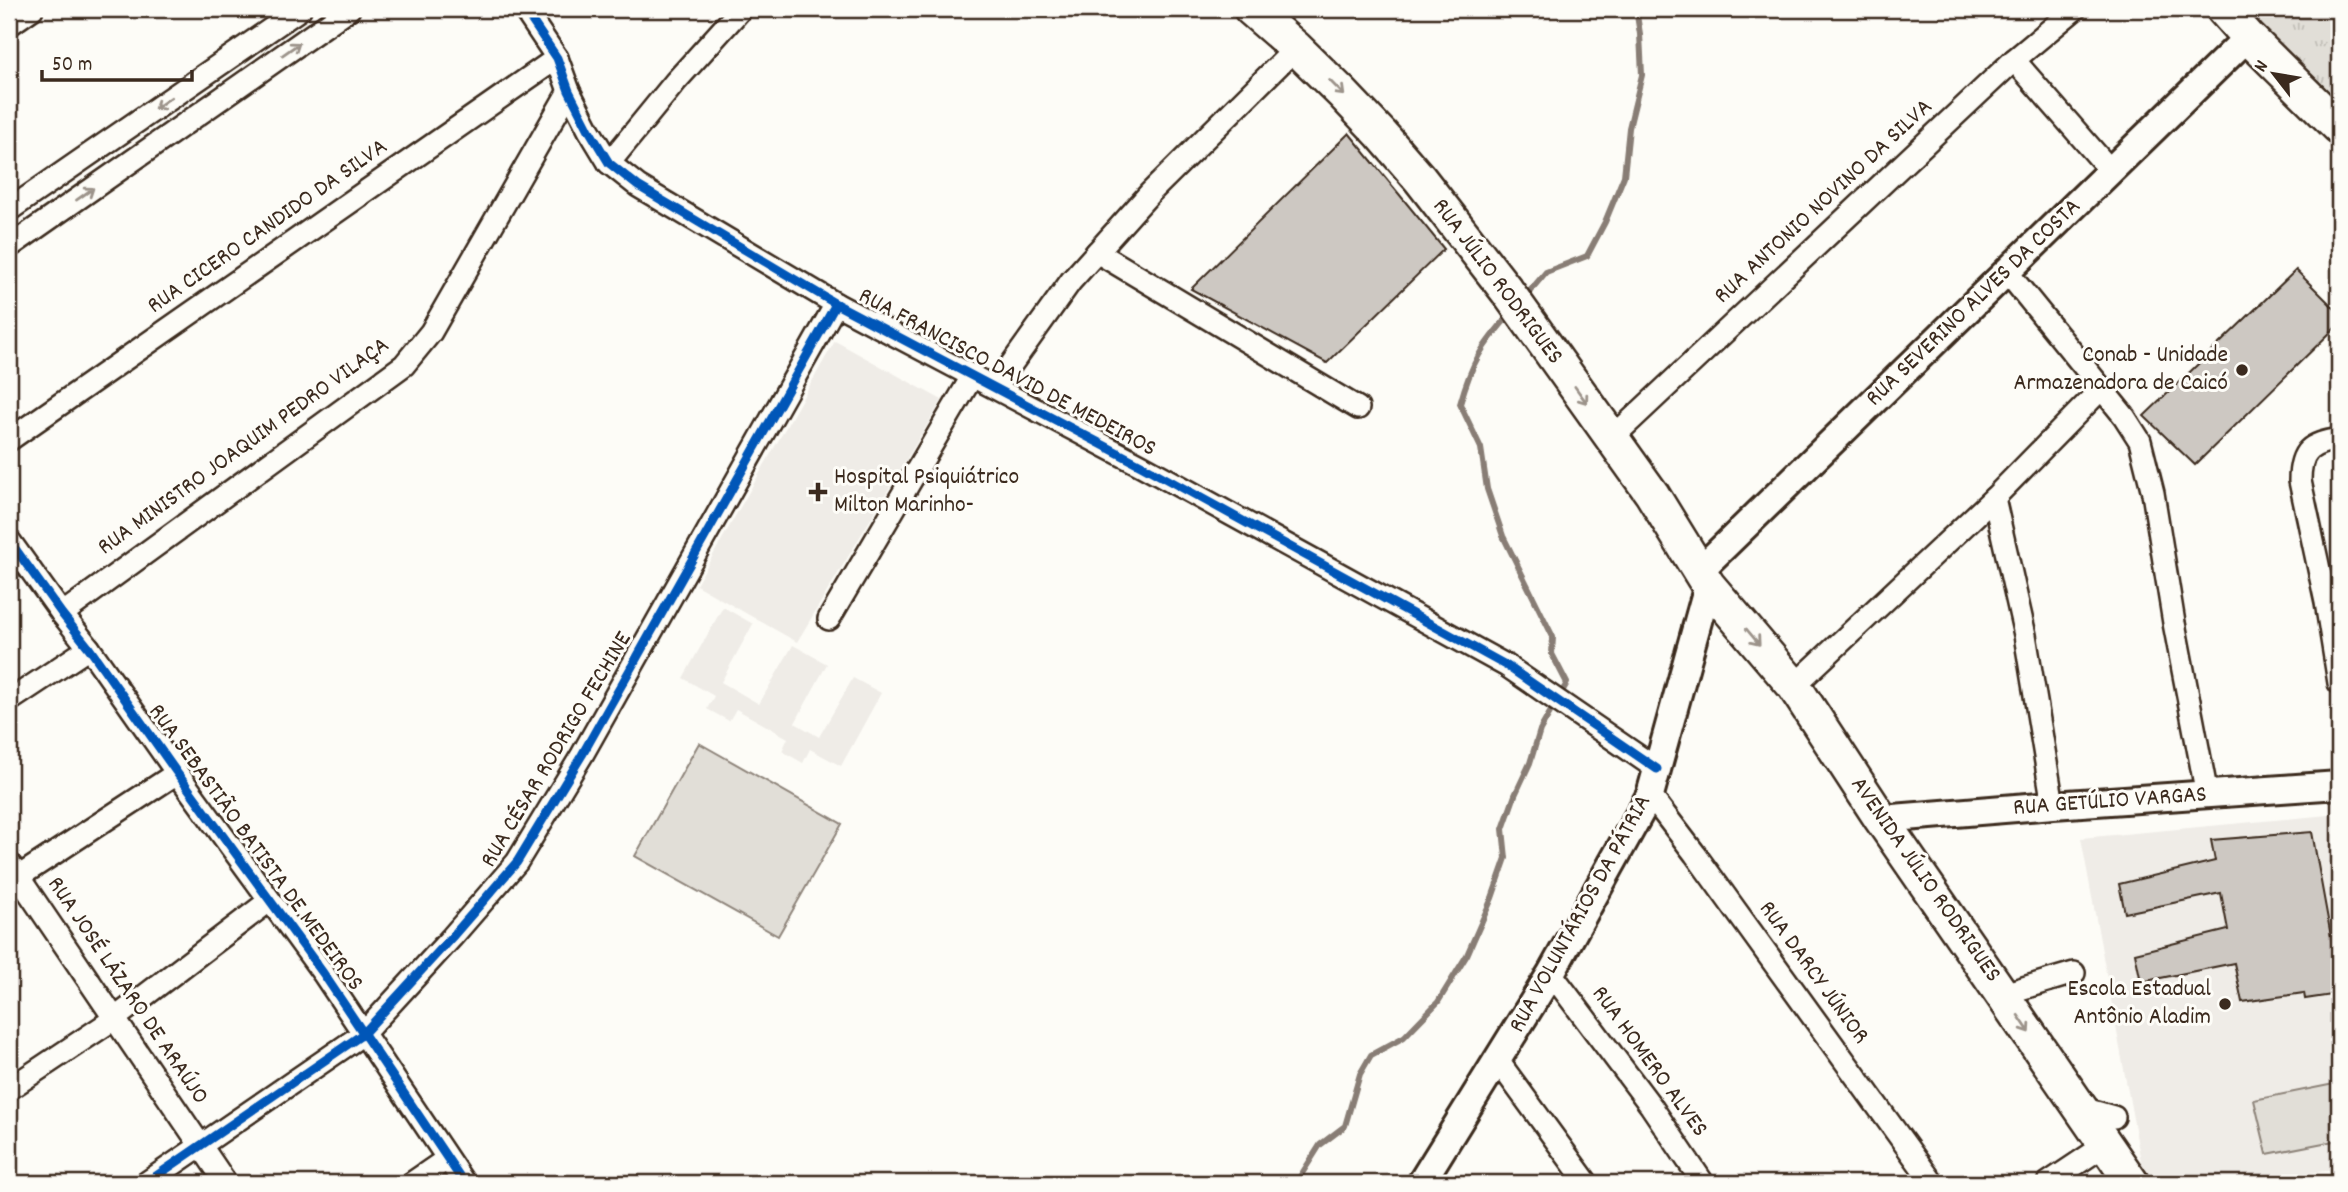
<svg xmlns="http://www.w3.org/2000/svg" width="2348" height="1192" font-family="Dekko,sans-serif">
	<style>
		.built { fill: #efece7 }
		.grass { fill: url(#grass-tufts); stroke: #8e847a; stroke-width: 2 }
		.garden { fill: #e1ded7; stroke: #8e847a; stroke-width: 2 }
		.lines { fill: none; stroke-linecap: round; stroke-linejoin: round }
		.stream { stroke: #887d74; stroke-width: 6 }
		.building { fill: #cdc8c2; stroke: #3b2a1e; stroke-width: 2 }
		.minor-casing { stroke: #3b2a1e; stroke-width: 26 }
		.tertiary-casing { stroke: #3b2a1e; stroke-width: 32 }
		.primary-casing { stroke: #3b2a1e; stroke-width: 38 }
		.minor { stroke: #fdfcf7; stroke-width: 21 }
		.tertiary { stroke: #fdfcf7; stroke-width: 26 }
		.primary { stroke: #fdfcf7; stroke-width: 33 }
		.cycleway-casing { stroke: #fdfcf7; stroke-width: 13 }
		.cycleway { stroke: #0057b8; stroke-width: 9 }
		.oneway { stroke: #9c938a }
		.poi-dot { fill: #3b2a1e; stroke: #fdfcf7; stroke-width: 2.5 }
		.labels { text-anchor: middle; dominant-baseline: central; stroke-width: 6; stroke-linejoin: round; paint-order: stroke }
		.street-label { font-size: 24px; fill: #3b2a1e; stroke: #fdfcf7 }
		.poi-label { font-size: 24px; fill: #3b2a1e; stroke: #fdfcf7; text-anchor: end }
	</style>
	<defs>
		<pattern id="grass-tufts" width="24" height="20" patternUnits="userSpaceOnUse" patternTransform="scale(1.75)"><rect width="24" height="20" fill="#e1ded7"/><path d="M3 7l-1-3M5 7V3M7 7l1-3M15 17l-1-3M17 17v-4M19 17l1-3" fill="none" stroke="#c2bfb8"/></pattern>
	</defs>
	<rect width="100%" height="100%" fill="#fdfcf7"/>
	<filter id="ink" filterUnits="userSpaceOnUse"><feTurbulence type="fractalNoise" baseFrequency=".0143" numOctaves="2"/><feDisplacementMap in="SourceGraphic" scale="14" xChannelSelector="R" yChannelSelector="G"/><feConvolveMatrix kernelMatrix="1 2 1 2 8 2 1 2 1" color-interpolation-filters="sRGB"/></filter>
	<g filter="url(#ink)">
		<g class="built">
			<polygon points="835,341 942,400 797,642 696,585"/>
			<polygon points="723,607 753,624 721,682 759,704 793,645 827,664 795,723 819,737 853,678 881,693 841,766 810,749 803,763 782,751 788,738 736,709 729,721 707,709 714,696 683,678"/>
			<polygon points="2339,814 2339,1170 2204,1183 2145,1183 2081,838"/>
		</g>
		<polygon class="grass" points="2234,9 2339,9 2339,89 2318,105"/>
		<g class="garden">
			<polygon points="699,743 842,824 778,936 635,856"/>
			<polygon points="2339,1083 2339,1140 2267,1154 2254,1100"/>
		</g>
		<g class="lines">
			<g class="stream">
				<polyline points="1525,297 1546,272 1587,256 1605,222 1624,176 1629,128 1642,75 1640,34 1636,9"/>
				<path d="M1296,1183l24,-38 25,-19 15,-52 11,-19 33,-18 34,-35 29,-47 25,-57 14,-40 -3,-29 12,-34 15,-32 10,-33 27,-47 -15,-29 1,-17 -50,-101 -16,-47 -6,-41 -21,-44c12,-43 22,-58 51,-91"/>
			</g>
		</g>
		<g class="building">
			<polygon points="1349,133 1444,249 1327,363 1191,289"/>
			<polygon points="2296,270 2339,313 2339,324 2195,465 2144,416"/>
			<polygon points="2312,832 2339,980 2339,994 2305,999 2304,993 2242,1002 2234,963 2141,982 2135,953 2228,930 2221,893 2125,913 2119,884 2215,861 2211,840"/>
		</g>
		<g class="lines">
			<defs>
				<g id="minor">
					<polyline points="524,9 557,58 569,91 589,130 609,163 638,186 836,304 1141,465 1507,666 1657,769"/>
					<polyline points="9,25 32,9"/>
					<polyline points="2014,60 2110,170"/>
					<polyline points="609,163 676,81 741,9"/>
					<polyline points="9,210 300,9"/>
					<polyline points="9,247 349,9"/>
					<polyline points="1097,252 1358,408"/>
					<polyline points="2007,272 2124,416 2140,441 2153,493 2174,623 2207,795"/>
					<polyline points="995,387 1071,281 1150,193 1296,48"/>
					<polyline points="1612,438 2014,60 2075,9"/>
					<path d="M2339,439c-29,5 -39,11 -39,42l26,121 13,81"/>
					<polyline points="9,440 557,58"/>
					<polyline points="1994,498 2025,635 2053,805"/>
					<polyline points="9,540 62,614 89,648 177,773 323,973 464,1183"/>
					<polyline points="62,614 404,365 431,332 569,91"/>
					<polyline points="829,619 973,375"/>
					<polyline points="1794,686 1994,498 2102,388"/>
					<polyline points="9,701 89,648"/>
					<polyline points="1650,795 1695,854 1933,1183"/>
					<polyline points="9,863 226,1183"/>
					<polyline points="9,883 177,773"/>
					<polyline points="1551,973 1651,1106 1703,1183"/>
					<polyline points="2003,994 2074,973"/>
					<polyline points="1498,1061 1587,1183"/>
					<polyline points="9,1089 114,1019 269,901"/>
					<polyline points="2082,1108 2114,1117"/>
					<polyline points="146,1183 363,1034 452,937 517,862 582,755 836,304"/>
					<polyline points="412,1183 447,1159"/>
					<polyline points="2048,1183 2105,1145"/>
				</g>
				<g id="tertiary">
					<polyline points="1700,570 2248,37"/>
					<polyline points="1881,819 2053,805 2339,785"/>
					<polyline points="1421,1183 1551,973 1650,795 1708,585"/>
				</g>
				<g id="primary">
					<polyline points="1251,9 1296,48 1342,93 1381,134 1420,179 1507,291 1652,494 1708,585 1794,686 1881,819 2132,1183"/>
					<polyline points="2223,9 2248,37 2339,127"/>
				</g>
			</defs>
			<use href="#minor" class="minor-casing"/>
			<use href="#tertiary" class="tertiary-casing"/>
			<use href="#primary" class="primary-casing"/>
			<use href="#minor" class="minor"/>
			<use href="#tertiary" class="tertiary"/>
			<use href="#primary" class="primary"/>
			<defs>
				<g id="cycleway">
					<polyline points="524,9 557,58 569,91 589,130 609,163 638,186 836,304 1141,465 1507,666 1657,769"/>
					<polyline points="9,540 62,614 89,648 177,773 323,973 464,1183"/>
					<polyline points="146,1183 363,1034 452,937 517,862 582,755 836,304"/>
				</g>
			</defs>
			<use href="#cycleway" class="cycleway-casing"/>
			<use href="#cycleway" class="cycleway"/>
		</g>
		<defs><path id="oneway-shaft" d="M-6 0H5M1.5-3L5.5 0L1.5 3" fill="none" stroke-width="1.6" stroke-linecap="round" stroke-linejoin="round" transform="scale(1.75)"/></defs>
		<g class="oneway">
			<use href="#oneway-shaft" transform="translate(291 49) rotate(-35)"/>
			<use href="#oneway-shaft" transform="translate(1337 88) rotate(45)"/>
			<use href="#oneway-shaft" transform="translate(163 103) rotate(145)"/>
			<use href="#oneway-shaft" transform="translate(85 194) rotate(-35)"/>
			<use href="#oneway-shaft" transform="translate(1581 395) rotate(54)"/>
			<use href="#oneway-shaft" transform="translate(1753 637) rotate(50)"/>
			<use href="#oneway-shaft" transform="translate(2024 1024) rotate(56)"/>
		</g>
	</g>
	<g class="poi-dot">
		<circle cx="2242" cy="370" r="7"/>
		<path d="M814.5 481.5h7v7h7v7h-7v7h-7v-7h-7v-7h7z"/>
		<circle cx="2225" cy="1004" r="7"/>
	</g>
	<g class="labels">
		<g class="street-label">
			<text transform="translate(1824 202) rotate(-43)">RUA ANTONIO NOVINO DA SILVA</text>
			<text transform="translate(268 227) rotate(-35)">RUA CICERO CANDIDO DA SILVA</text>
			<text transform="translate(1497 282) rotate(53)">RUA JÚLIO RODRIGUES</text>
			<text transform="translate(1974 303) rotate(-44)">RUA SEVERINO ALVES DA COSTA</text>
			<text transform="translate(1007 373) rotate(28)">RUA FRANCISCO DAVID DE MEDEIROS</text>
			<text transform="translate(244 447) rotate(-36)">RUA MINISTRO JOAQUIM PEDRO VILAÇA</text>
			<text transform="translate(557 750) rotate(-59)">RUA CÉSAR RODRIGO FECHINE</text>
			<text transform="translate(2110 802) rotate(-4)">RUA GETÚLIO VARGAS</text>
			<text transform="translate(255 848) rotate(54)">RUA SEBASTIÃO BATISTA DE MEDEIROS</text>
			<text transform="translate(1925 880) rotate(55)">AVENIDA JÚLIO RODRIGUES</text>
			<text transform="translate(1581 914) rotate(-61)">RUA VOLUNTÁRIOS DA PÁTRIA</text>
			<text transform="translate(1813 973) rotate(54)">RUA DARCY JÚNIOR</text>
			<text transform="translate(127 991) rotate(56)">RUA JOSÉ LÁZARO DE ARAÚJO</text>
			<text transform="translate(1649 1062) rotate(54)">RUA HOMERO ALVES</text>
		</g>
		<g class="poi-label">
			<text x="2228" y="356">Conab - Unidade<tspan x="2228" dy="28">Armazenadora de Caicó</tspan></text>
			<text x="834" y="478" text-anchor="start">Hospital Psiquiátrico<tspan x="834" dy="28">Milton Marinho-</tspan></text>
			<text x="2211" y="990">Escola Estadual<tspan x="2211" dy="28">Antônio Aladim</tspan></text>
		</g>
	</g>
	<rect width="2348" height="1192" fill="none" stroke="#fdfcf7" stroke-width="35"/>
	<rect x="18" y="18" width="2313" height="1157" fill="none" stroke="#3b2a1e" stroke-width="2.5" filter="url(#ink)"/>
	<g transform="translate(2274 74) rotate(301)" stroke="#fdfcf7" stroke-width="5" paint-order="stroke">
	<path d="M0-5L12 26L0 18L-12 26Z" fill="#3b2a1e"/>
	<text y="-10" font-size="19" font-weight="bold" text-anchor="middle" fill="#3b2a1e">N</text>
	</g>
	<path d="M42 70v10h150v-10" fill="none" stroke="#3b2a1e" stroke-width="3.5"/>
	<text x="52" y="70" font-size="21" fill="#3b2a1e" stroke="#fdfcf7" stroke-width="5" paint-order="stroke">50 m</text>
</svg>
